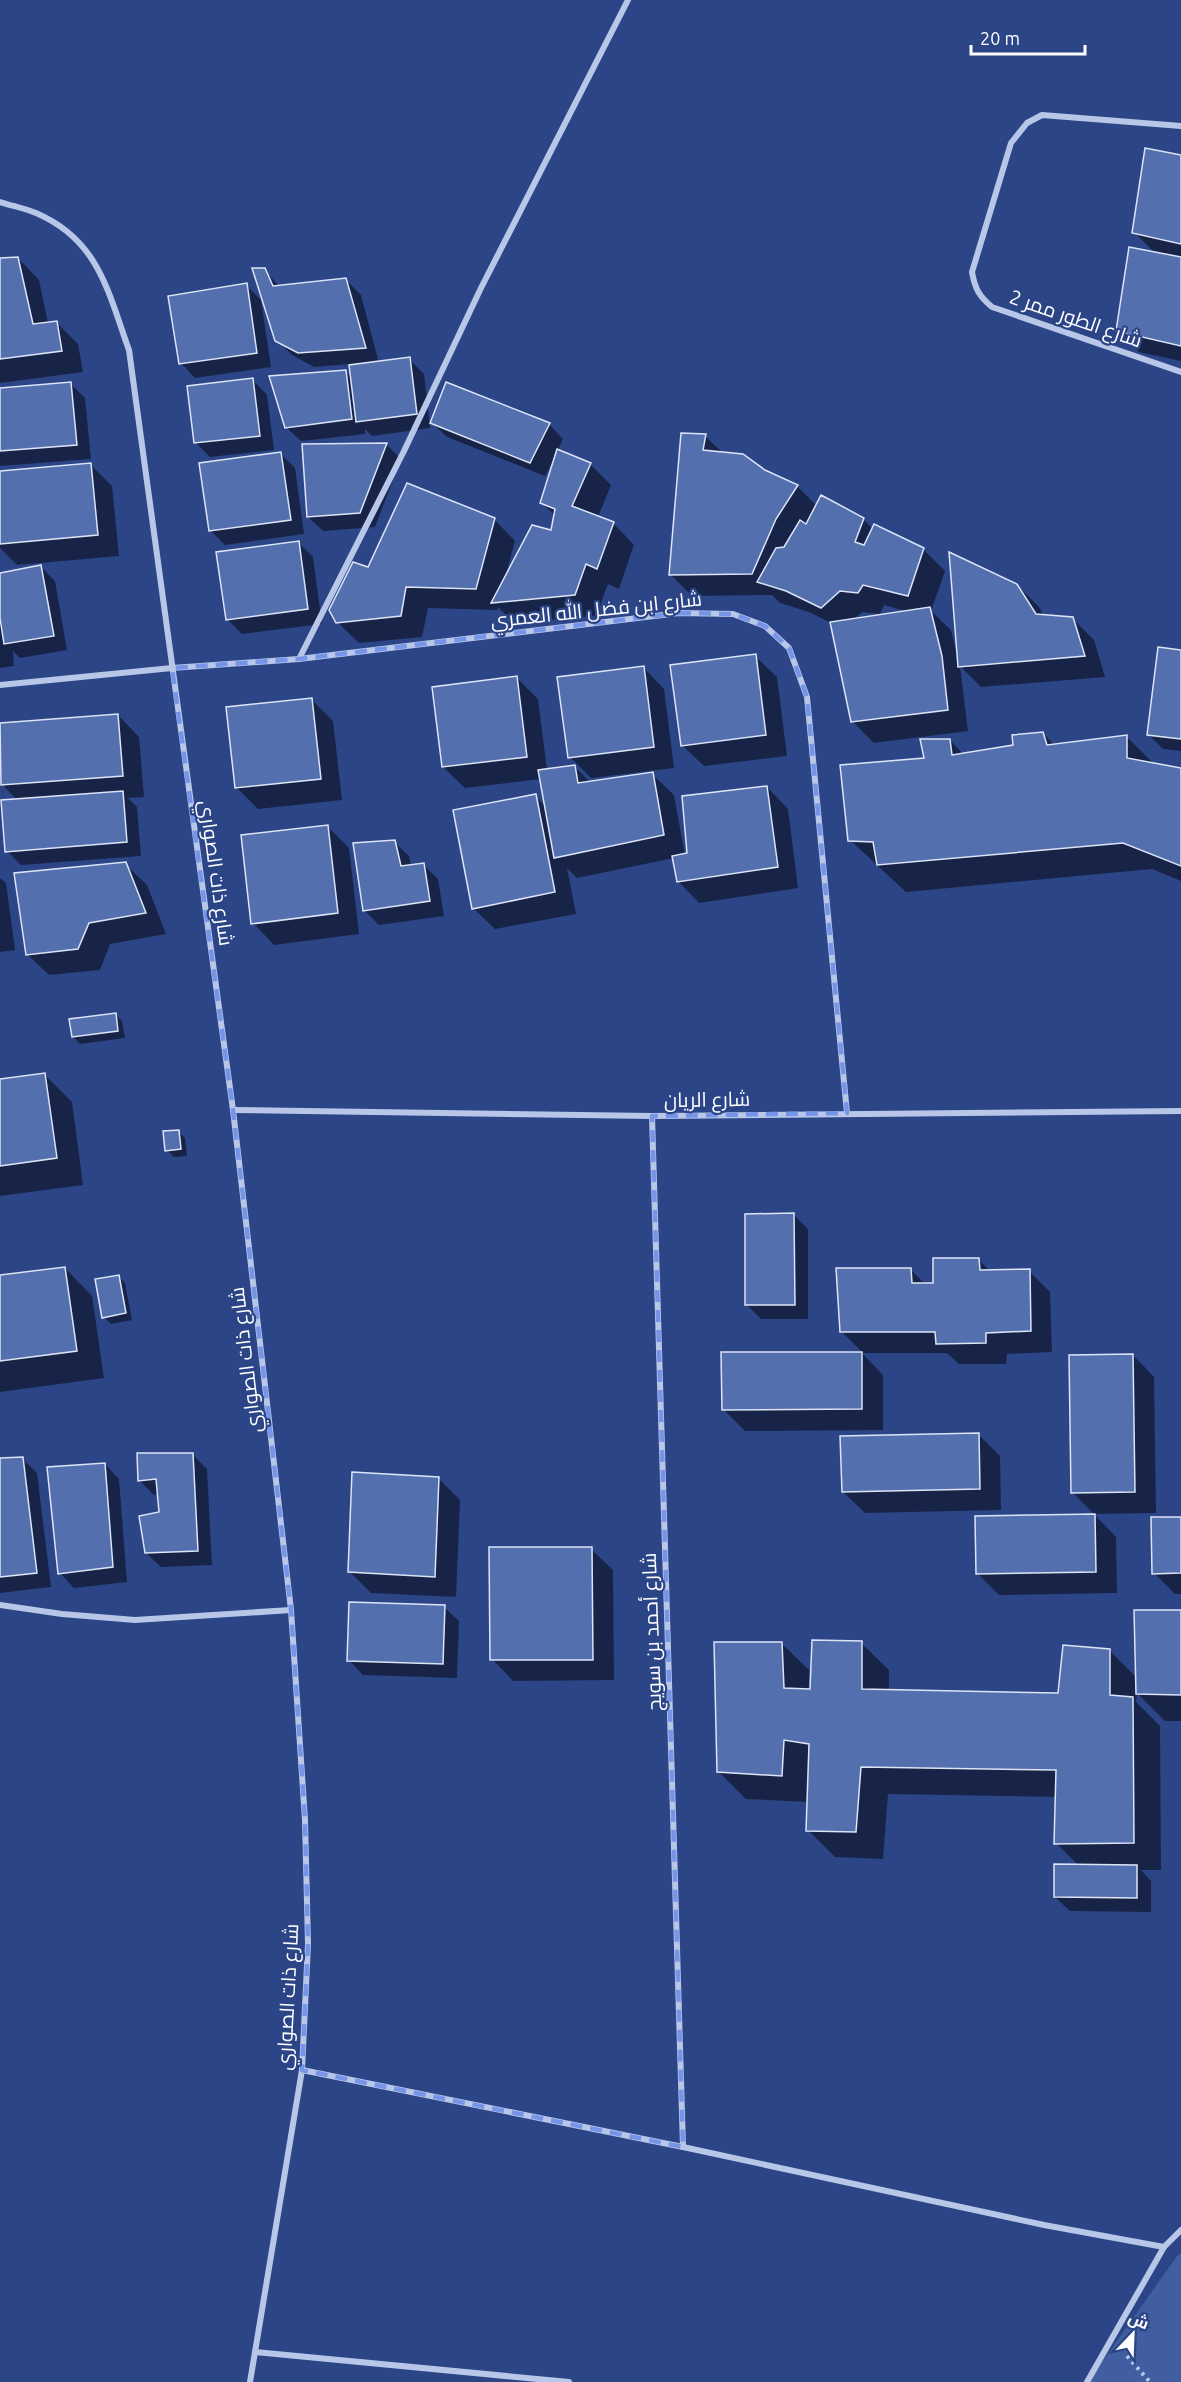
<svg xmlns="http://www.w3.org/2000/svg" width="1181" height="2382" font-family="Ubuntu,Cairo,sans-serif">
	<style>
		.green { fill: #415ea3 }
		.shadow { fill: #0007; fill-rule: evenodd }
		.building { fill: #546fae; stroke: #dce4f6; stroke-width: 1.5 }
		.lines { fill: none; stroke-linecap: round; stroke-linejoin: round }
		.path { stroke: #b8c6e8; stroke-width: 4; stroke-dasharray: 3 4.5; stroke-linecap: butt }
		.street { stroke: #b8c6e8; stroke-width: 6 }
		.marked { fill: none; stroke: #7795e8; stroke-width: 4.5; stroke-dasharray: 12 8; stroke-linejoin: round }
		.labels { text-anchor: middle; dominant-baseline: central; stroke-width: 4.5; stroke-linejoin: round; paint-order: stroke }
		.street-label { font-size: 20px; fill: #fff; stroke: #2c4587 }
	</style>
	<rect width="100%" height="100%" fill="#2c4587"/>
	<polygon class="green" points="1181,2253 1181,2382 1088,2382 1177,2256"/>
	<g class="shadow">
		<polygon points="1181,157 1181,361 1139,352 1118,330 1155,253 1134,232"/>
		<polygon points="18,258 39,280 48,323 56,322 78,344 83,372 0,383 0,260"/>
		<polygon points="264,270 280,287 346,280 361,295 379,363 409,359 424,374 430,428 372,436 365,429 365,434 301,441 286,427 345,371 352,378 350,364 314,367 292,355 277,340"/>
		<polygon points="246,285 261,300 271,367 195,378 181,363"/>
		<polygon points="253,380 267,395 274,450 210,457 196,443"/>
		<polygon points="71,384 85,398 91,459 0,466 0,390"/>
		<polygon points="432,423 549,424 563,439 558,450 590,464 611,485 598,517 613,523 634,545 619,589 608,584 596,616 514,623 498,607 497,610 428,608 422,637 359,643 337,622 369,569 494,519 515,541 506,574 553,532 555,516 541,502 554,461 553,461 545,476 447,437"/>
		<path d="M705,436l18,17 74,33 20,20 46,13 10,10 2,-3 49,24 21,21 -14,40 20,19 6,24 60,-69 22,22 5,9 28,2 22,22 11,37 -124,10 -21,-21 8,65 -94,12 -21,-21 -22,-99 -22,-11 -29,-9 -8,-8 -80,1 -22,-22zM884,605l25,7 -57,9 10,-9 18,2z"/>
		<polygon points="386,444 401,459 375,527 323,531 308,517"/>
		<polygon points="281,454 295,468 304,534 225,545 210,530"/>
		<polygon points="91,465 112,486 119,556 17,565 0,548 0,473"/>
		<polygon points="298,542 313,557 322,624 242,634 227,619"/>
		<polygon points="41,567 55,581 67,650 20,658 13,651 14,666 0,668 0,575"/>
		<polygon points="1181,651 1181,751 1163,749 1148,734"/>
		<polygon points="755,656 777,677 787,756 704,766 682,745"/>
		<polygon points="643,667 664,689 674,768 591,778 570,757"/>
		<polygon points="517,678 538,699 547,770 574,766 591,783 652,774 674,795 685,855 767,787 788,809 798,888 699,903 678,881 674,858 577,878 567,868 576,914 495,929 473,908 535,796 546,807 541,779 465,788 443,767"/>
		<polygon points="311,699 333,721 342,800 258,809 237,788"/>
		<polygon points="118,715 139,737 144,797 128,798 137,807 141,856 21,865 7,851 18,801 2,784 0,724"/>
		<polygon points="1043,733 1055,746 1127,737 1153,763 1181,769 1181,881 1152,869 906,892 850,840 925,759 950,740 964,755 1014,747"/>
		<polygon points="327,826 349,848 359,934 274,945 253,923"/>
		<polygon points="394,842 409,856 411,866 423,864 438,879 444,916 379,925 364,910"/>
		<polygon points="125,864 147,885 166,934 110,944 100,970 49,975 27,954"/>
		<polygon points="0,878 6,883 15,950 0,952"/>
		<polygon points="115,1014 122,1021 125,1038 80,1044 73,1037"/>
		<polygon points="45,1075 72,1102 83,1185 0,1196 0,1081"/>
		<polygon points="178,1131 185,1138 187,1156 174,1157 167,1150"/>
		<polygon points="794,1215 808,1229 808,1319 761,1319 747,1305"/>
		<polygon points="979,1260 991,1272 1029,1271 1050,1292 1052,1352 1007,1354 1006,1364 959,1364 947,1353 863,1353 841,1331 910,1269 926,1285 935,1285"/>
		<polygon points="65,1268 92,1296 104,1378 0,1392 0,1277"/>
		<polygon points="118,1276 125,1283 132,1320 111,1324 104,1317"/>
		<polygon points="862,1353 883,1375 883,1430 745,1431 723,1409"/>
		<polygon points="1133,1355 1154,1377 1156,1513 1094,1514 1072,1492"/>
		<polygon points="978,1434 1000,1456 1001,1510 865,1513 843,1492"/>
		<polygon points="192,1454 207,1469 212,1565 161,1567 146,1553 161,1513 159,1494 154,1495 140,1481"/>
		<polygon points="22,1458 37,1473 51,1587 0,1593 0,1460"/>
		<polygon points="105,1464 119,1479 127,1582 74,1588 60,1573"/>
		<polygon points="438,1478 460,1500 456,1597 371,1593 350,1572"/>
		<polygon points="1095,1515 1116,1537 1117,1593 999,1595 977,1573"/>
		<polygon points="1181,1518 1181,1594 1175,1594 1154,1573"/>
		<polygon points="591,1549 613,1570 614,1680 513,1681 492,1659"/>
		<polygon points="444,1607 459,1621 457,1678 363,1675 349,1660"/>
		<polygon points="1181,1611 1181,1721 1165,1721 1137,1693 1136,1702 1160,1726 1161,1870 1141,1870 1151,1881 1151,1912 1070,1911 1055,1897 1078,1865 1056,1843 1057,1797 888,1794 883,1859 835,1857 808,1830 808,1802 746,1799 719,1772 781,1643 809,1670 809,1688 861,1643 889,1670 889,1691 1059,1694 1109,1650 1137,1678"/>
	</g>
	<g class="building">
		<polygon points="1145,148 1181,155 1181,244 1132,233"/>
		<polygon points="1129,247 1181,257 1181,346 1116,331"/>
		<polygon points="18,257 33,324 57,321 62,351 0,359 0,258"/>
		<polygon points="252,268 265,268 273,286 346,278 366,348 298,353 275,341"/>
		<polygon points="247,283 257,353 179,364 168,296"/>
		<polygon points="410,357 417,414 356,422 349,365"/>
		<polygon points="346,370 352,419 285,428 269,376"/>
		<polygon points="253,378 260,436 194,443 187,386"/>
		<polygon points="71,382 77,445 0,451 0,388"/>
		<polygon points="446,382 550,423 530,463 430,423"/>
		<polygon points="681,433 706,434 703,450 743,454 765,470 798,485 776,519 752,574 669,575"/>
		<polygon points="387,443 360,513 307,517 302,444"/>
		<polygon points="557,449 591,463 572,506 614,522 597,569 586,564 575,595 491,603 532,525 551,530 555,509 540,503"/>
		<polygon points="281,452 291,520 209,531 199,463"/>
		<polygon points="91,463 98,535 0,544 0,471"/>
		<polygon points="407,483 495,518 476,589 406,587 401,616 336,623 329,610 353,562 368,567"/>
		<polygon points="821,495 864,518 855,542 864,545 874,524 924,548 908,596 863,585 858,593 840,591 821,608 786,591 757,582 776,548 784,547 800,520 806,524"/>
		<polygon points="299,541 308,609 226,620 216,552"/>
		<polygon points="949,552 1017,584 1036,614 1073,617 1085,656 958,667"/>
		<polygon points="41,565 54,636 4,644 0,618 0,573"/>
		<polygon points="930,607 942,656 948,710 851,722 830,622"/>
		<polygon points="1158,647 1181,650 1181,739 1147,735"/>
		<polygon points="756,654 766,735 681,746 670,665"/>
		<polygon points="644,666 654,747 568,758 557,677"/>
		<polygon points="517,676 527,757 442,767 432,687"/>
		<polygon points="312,698 321,779 235,788 226,707"/>
		<polygon points="118,714 123,776 1,785 0,723"/>
		<polygon points="1043,732 1047,745 1127,735 1127,758 1181,768 1181,866 1123,843 877,865 873,842 848,841 840,765 924,758 920,739 950,739 952,755 1013,745 1012,735"/>
		<polygon points="575,765 578,783 653,772 664,835 554,858 538,770"/>
		<polygon points="767,786 778,867 677,882 672,856 687,853 682,796"/>
		<polygon points="123,791 127,842 5,852 1,800"/>
		<polygon points="536,794 555,892 472,909 453,810"/>
		<polygon points="328,825 338,913 251,924 241,835"/>
		<polygon points="395,840 401,866 424,863 430,901 363,911 353,843"/>
		<polygon points="126,862 146,913 89,923 78,949 26,955 14,873"/>
		<polygon points="116,1013 118,1031 72,1037 69,1019"/>
		<polygon points="45,1073 57,1158 0,1166 0,1079"/>
		<polygon points="179,1130 181,1149 165,1151 163,1131"/>
		<polygon points="794,1213 795,1305 745,1305 745,1214"/>
		<polygon points="933,1258 979,1258 980,1270 1030,1269 1031,1331 986,1333 986,1343 936,1344 935,1332 840,1332 836,1268 911,1268 912,1283 933,1283"/>
		<polygon points="65,1267 77,1351 0,1361 0,1275"/>
		<polygon points="119,1275 126,1313 102,1318 95,1279"/>
		<polygon points="721,1352 862,1352 862,1409 722,1410"/>
		<polygon points="1133,1354 1135,1492 1071,1493 1069,1355"/>
		<polygon points="979,1433 980,1489 842,1492 840,1436"/>
		<polygon points="137,1453 193,1453 198,1551 145,1553 139,1516 159,1512 156,1479 138,1481"/>
		<polygon points="23,1457 37,1573 0,1577 0,1458"/>
		<polygon points="105,1463 113,1567 58,1574 47,1467"/>
		<polygon points="352,1472 439,1477 435,1577 348,1572"/>
		<polygon points="1095,1514 1096,1572 976,1574 975,1516"/>
		<polygon points="1151,1517 1181,1517 1181,1573 1152,1574"/>
		<polygon points="489,1547 592,1547 593,1660 490,1660"/>
		<polygon points="349,1602 445,1605 443,1664 347,1661"/>
		<polygon points="1134,1610 1181,1610 1181,1695 1136,1694"/>
		<polygon points="812,1640 862,1641 862,1689 1058,1693 1063,1645 1110,1649 1110,1695 1133,1697 1134,1843 1054,1844 1056,1770 861,1767 856,1832 806,1831 809,1744 784,1740 782,1776 717,1772 714,1642 782,1642 784,1688 810,1689"/>
		<polygon points="1054,1864 1137,1865 1137,1898 1054,1897"/>
	</g>
	<g class="lines">
		<polyline class="path" points="1127,2356 1150,2382"/>
		<g class="street">
			<path d="M1181,126l-139,-11 -15,8 -16,20 -39,129c3,17 7,24 20,35l189,65"/>
			<path d="M0,202c12,4 24,6 36,11 63,27 72,79 93,137l104,760 58,500 14,210 3,124 -6,126 -52,312"/>
			<polyline points="299,659 404,451 481,288 628,0"/>
			<polyline points="0,685 172,668 299,659 679,613 733,614 765,626 789,648 807,697 847,1113"/>
			<polyline points="233,1110 652,1116 1181,1111"/>
			<polyline points="652,1116 683,2147"/>
			<polyline points="0,1605 62,1614 135,1620 291,1610"/>
			<polyline points="302,2070 683,2147 1044,2225 1164,2247"/>
			<polyline points="255,2352 569,2382"/>
			<polyline points="1087,2382 1164,2247 1181,2230"/>
		</g>
	</g>
	<path class="marked" d="M679,613l54,1 32,12 24,22 18,49 40,416 -195,3 31,1031 -381,-77 6,-126 -3,-124 -14,-210 -58,-500 -61,-442 127,-9z"/>
	<g class="labels">
		<g class="street-label">
			<text transform="translate(1076 318) rotate(19)">شارع الطور ممر 2</text>
			<text transform="translate(596 609) rotate(-6)">شارع ابن فضل الله العمري</text>
			<text transform="translate(217 873) rotate(82)">شارع ذات الصواري</text>
			<text transform="translate(707 1099) rotate(-1)">شارع الريان</text>
			<text transform="translate(245 1360) rotate(-97)">شارع ذات الصواري</text>
			<text transform="translate(651 1632) rotate(-92)">شارع أحمد بن سويج</text>
			<text transform="translate(287 1997) rotate(-87)">شارع ذات الصواري</text>
		</g>
	</g>
	<g transform="translate(1133 2334) rotate(23)" stroke="#2c4587" stroke-width="4.5" paint-order="stroke">
	<path d="M0-4.5L10 22L0 15L-10 22Z" fill="#ffffff"/>
	<text y="-9" font-size="16" font-weight="bold" text-anchor="middle" fill="#ffffff">ش</text>
	</g>
	<path d="M971 45v9h114v-9" fill="none" stroke="#ffffff" stroke-width="3"/>
	<text x="980" y="45" font-size="18" fill="#ffffff" stroke="#2c4587" stroke-width="4.5" paint-order="stroke">20 m</text>
</svg>
